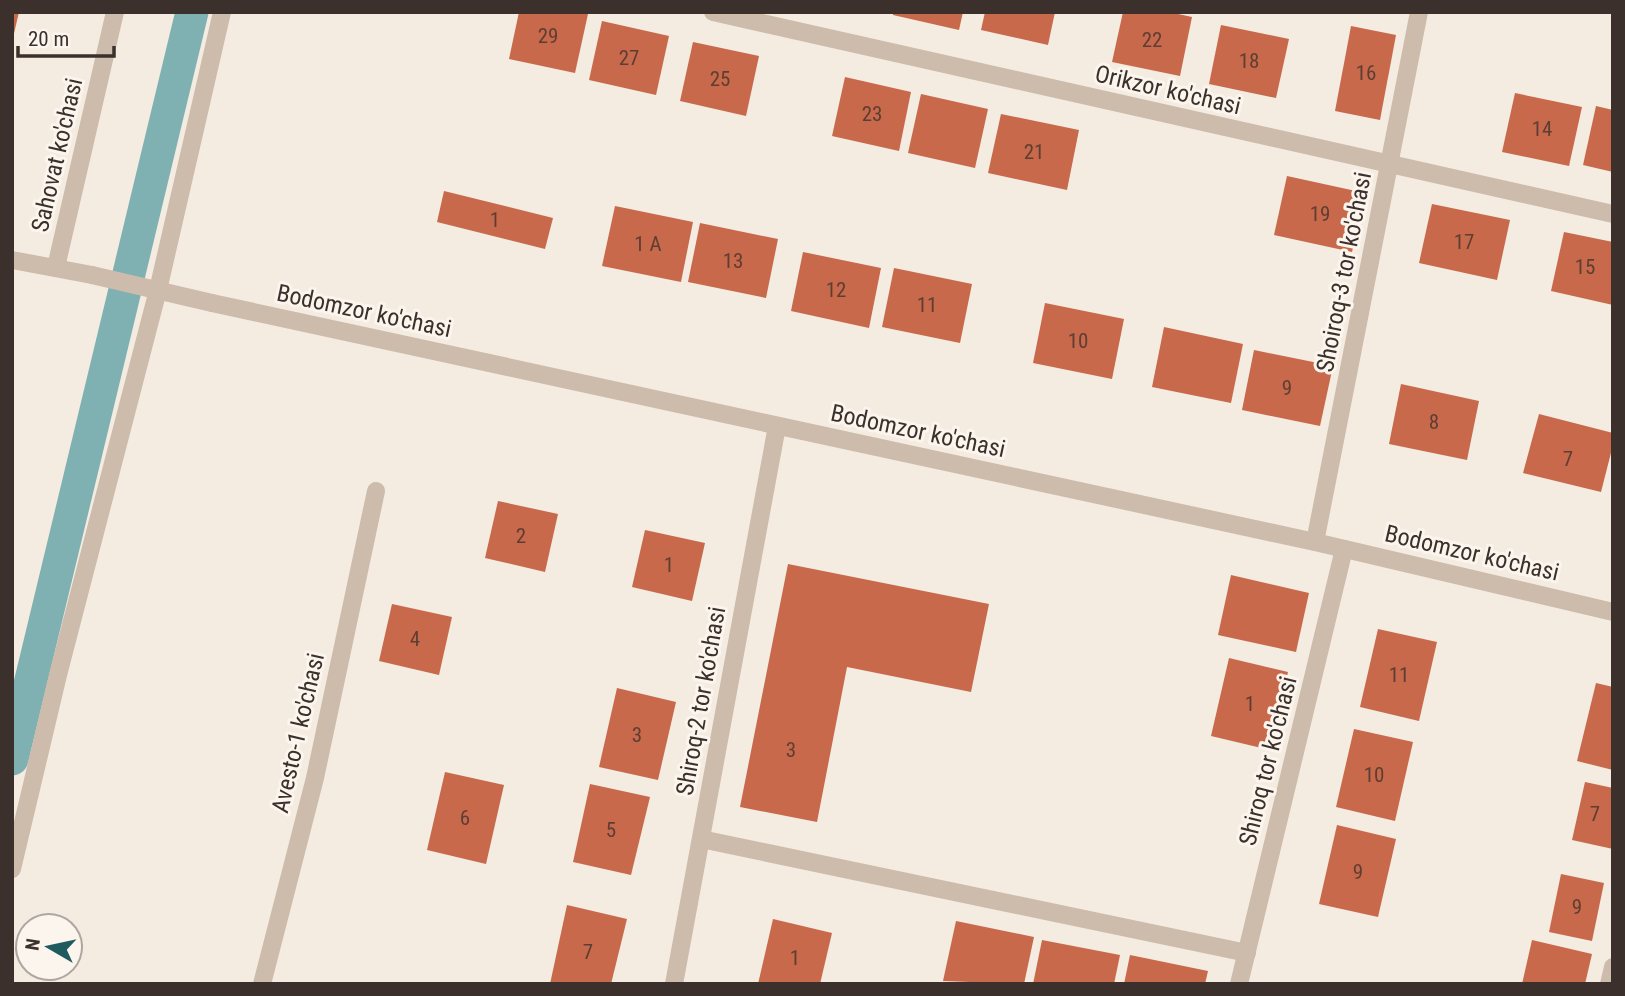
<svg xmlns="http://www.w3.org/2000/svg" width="1625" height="996" font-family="'Roboto Condensed',sans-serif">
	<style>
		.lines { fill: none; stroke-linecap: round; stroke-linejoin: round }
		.canal { stroke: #7fb0b2; stroke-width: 33 }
		.building { fill: #c8694b }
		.minor { stroke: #cdbbac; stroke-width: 18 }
		.minor-bridge { stroke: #cdbbac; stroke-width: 18 }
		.labels { text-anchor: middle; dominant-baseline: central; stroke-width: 6; stroke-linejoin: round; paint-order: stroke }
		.number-label { font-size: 21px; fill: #5e3e33 }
		.street-label { font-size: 24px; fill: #3b302b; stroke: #fbf5ee }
	</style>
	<rect width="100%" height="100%" fill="#f4ebe1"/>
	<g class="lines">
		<polyline class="canal" points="12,759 192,12"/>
	</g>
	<g class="building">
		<polygon points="12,12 19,12 13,38 12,37"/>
		<polygon points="519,12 588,14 575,73 509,59"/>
		<polygon points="893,12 963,12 959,30 893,15"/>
		<polygon points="985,12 1055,12 1048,45 981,30"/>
		<polygon points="1123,12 1169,12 1192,17 1180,76 1112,62"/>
		<polygon points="602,21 669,36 656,95 589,80"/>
		<polygon points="1221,25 1289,39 1276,98 1209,84"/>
		<polygon points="1351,26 1396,35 1380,120 1335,111"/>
		<polygon points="693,42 759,56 746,116 680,101"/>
		<polygon points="845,77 911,92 899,151 832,136"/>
		<polygon points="1515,93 1582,107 1569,166 1502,152"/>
		<polygon points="921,94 988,109 975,168 908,153"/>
		<polygon points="1596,106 1613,110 1613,172 1583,165"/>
		<polygon points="1001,114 1079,130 1067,190 988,173"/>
		<polygon points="1287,176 1365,193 1352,252 1274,235"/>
		<polygon points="444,191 553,218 545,249 437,222"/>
		<polygon points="1432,204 1510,220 1497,280 1419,263"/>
		<polygon points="615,206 693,222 681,282 602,266"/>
		<polygon points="700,223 778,239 766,298 688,282"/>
		<polygon points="1564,232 1613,242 1613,305 1551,291"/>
		<polygon points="803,252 881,268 869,328 791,311"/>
		<polygon points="894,268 972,284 960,343 882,327"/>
		<polygon points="1045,303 1124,319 1112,379 1033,363"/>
		<polygon points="1164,327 1243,344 1231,403 1152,387"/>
		<polygon points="1254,350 1333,366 1320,426 1242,410"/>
		<polygon points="1401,384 1479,401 1467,460 1389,444"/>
		<polygon points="1539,414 1613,433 1613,445 1601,492 1523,473"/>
		<polygon points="498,501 558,514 545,572 485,558"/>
		<polygon points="645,530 705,543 692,601 632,587"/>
		<polygon points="788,564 989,604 971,692 847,667 817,822 740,807"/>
		<polygon points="1231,575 1309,593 1296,652 1218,635"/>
		<polygon points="392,604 452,617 439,675 379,661"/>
		<polygon points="1378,629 1437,642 1419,721 1360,707"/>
		<polygon points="1229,658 1288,672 1270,750 1211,736"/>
		<polygon points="1596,683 1613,687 1613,770 1577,761"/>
		<polygon points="617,688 676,702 658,780 599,767"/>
		<polygon points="1354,729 1413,742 1395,821 1336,807"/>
		<polygon points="445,772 504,785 486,864 427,850"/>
		<polygon points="1585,782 1613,788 1613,849 1572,840"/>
		<polygon points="590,784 650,797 631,875 573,862"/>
		<polygon points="1337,825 1396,839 1378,917 1319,904"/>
		<polygon points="1561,874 1604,883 1592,941 1549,932"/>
		<polygon points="567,905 627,919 611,984 550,984"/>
		<polygon points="773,919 832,933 820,984 758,984"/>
		<polygon points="956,921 1034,937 1024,984 943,981"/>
		<polygon points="1042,940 1120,955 1114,984 1033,984"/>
		<polygon points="1532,940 1592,954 1585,984 1522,984"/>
		<polygon points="1130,955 1208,971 1205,984 1124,984"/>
	</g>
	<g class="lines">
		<g class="minor">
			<polyline points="713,12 1613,214"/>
			<polyline points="12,260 92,275"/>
			<polyline points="56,267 115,12"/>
			<polyline points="212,303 1315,542 1613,612"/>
			<polyline points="1315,542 1419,12"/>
			<polyline points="701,839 1247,953"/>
			<polyline points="12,869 58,675 158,290 222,12"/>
			<polyline points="262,984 315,778 376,491"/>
			<polyline points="674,984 777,426"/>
			<polyline points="1239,984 1344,549"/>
			<polyline points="1609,984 1613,967"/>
		</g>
		<polyline class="minor-bridge" points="92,275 212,303"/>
	</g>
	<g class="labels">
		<g class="number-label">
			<text x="548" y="36">29</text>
			<text x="1152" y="40">22</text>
			<text x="629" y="58">27</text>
			<text x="1249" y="61">18</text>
			<text x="1366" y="73">16</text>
			<text x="720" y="79">25</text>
			<text x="872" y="114">23</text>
			<text x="1542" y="129">14</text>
			<text x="1034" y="152">21</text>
			<text x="1320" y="214">19</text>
			<text x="495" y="220">1</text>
			<text x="1464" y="242">17</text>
			<text x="648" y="244">1 А</text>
			<text x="733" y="261">13</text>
			<text x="1585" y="267">15</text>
			<text x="836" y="290">12</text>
			<text x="927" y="305">11</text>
			<text x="1078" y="341">10</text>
			<text x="1287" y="388">9</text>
			<text x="1434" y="422">8</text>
			<text x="1568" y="459">7</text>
			<text x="521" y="536">2</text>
			<text x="669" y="565">1</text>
			<text x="415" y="639">4</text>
			<text x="1399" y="675">11</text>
			<text x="1250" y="704">1</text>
			<text x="637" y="735">3</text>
			<text x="791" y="750">3</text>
			<text x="1374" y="775">10</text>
			<text x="1595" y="814">7</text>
			<text x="465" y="818">6</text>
			<text x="611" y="830">5</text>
			<text x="1358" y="872">9</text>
			<text x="1577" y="907">9</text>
			<text x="588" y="952">7</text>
			<text x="795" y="958">1</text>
		</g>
		<g class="street-label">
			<text transform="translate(1168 90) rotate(13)">Orikzor ko'chasi</text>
			<text transform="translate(57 155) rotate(-77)">Sahovat ko'chasi</text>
			<text transform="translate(1344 272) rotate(-79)">Shoiroq-3 tor ko'chasi</text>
			<text transform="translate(364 311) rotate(12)">Bodomzor ko'chasi</text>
			<text transform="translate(918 431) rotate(12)">Bodomzor ko'chasi</text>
			<text transform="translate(1472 553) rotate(13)">Bodomzor ko'chasi</text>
			<text transform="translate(701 701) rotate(-80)">Shiroq-2 tor ko'chasi</text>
			<text transform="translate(298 733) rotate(-77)">Avesto-1 ko'chasi</text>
			<text transform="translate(1268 761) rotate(-76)">Shiroq tor ko'chasi</text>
		</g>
	</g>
	<rect width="1625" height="996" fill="none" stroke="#3b302b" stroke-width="28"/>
	<g transform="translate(49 947) rotate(279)"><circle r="33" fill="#fbf5ee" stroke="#aea6a0" stroke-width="2"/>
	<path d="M0-5L12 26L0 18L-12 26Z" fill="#1f5a5e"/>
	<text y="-10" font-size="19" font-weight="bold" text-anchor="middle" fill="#3b302b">N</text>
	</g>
	<path d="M18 46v10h96v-10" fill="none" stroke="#3b302b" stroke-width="3.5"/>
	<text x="28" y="46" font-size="21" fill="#3b302b" stroke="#fbf5ee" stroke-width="5" paint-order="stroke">20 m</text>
</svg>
